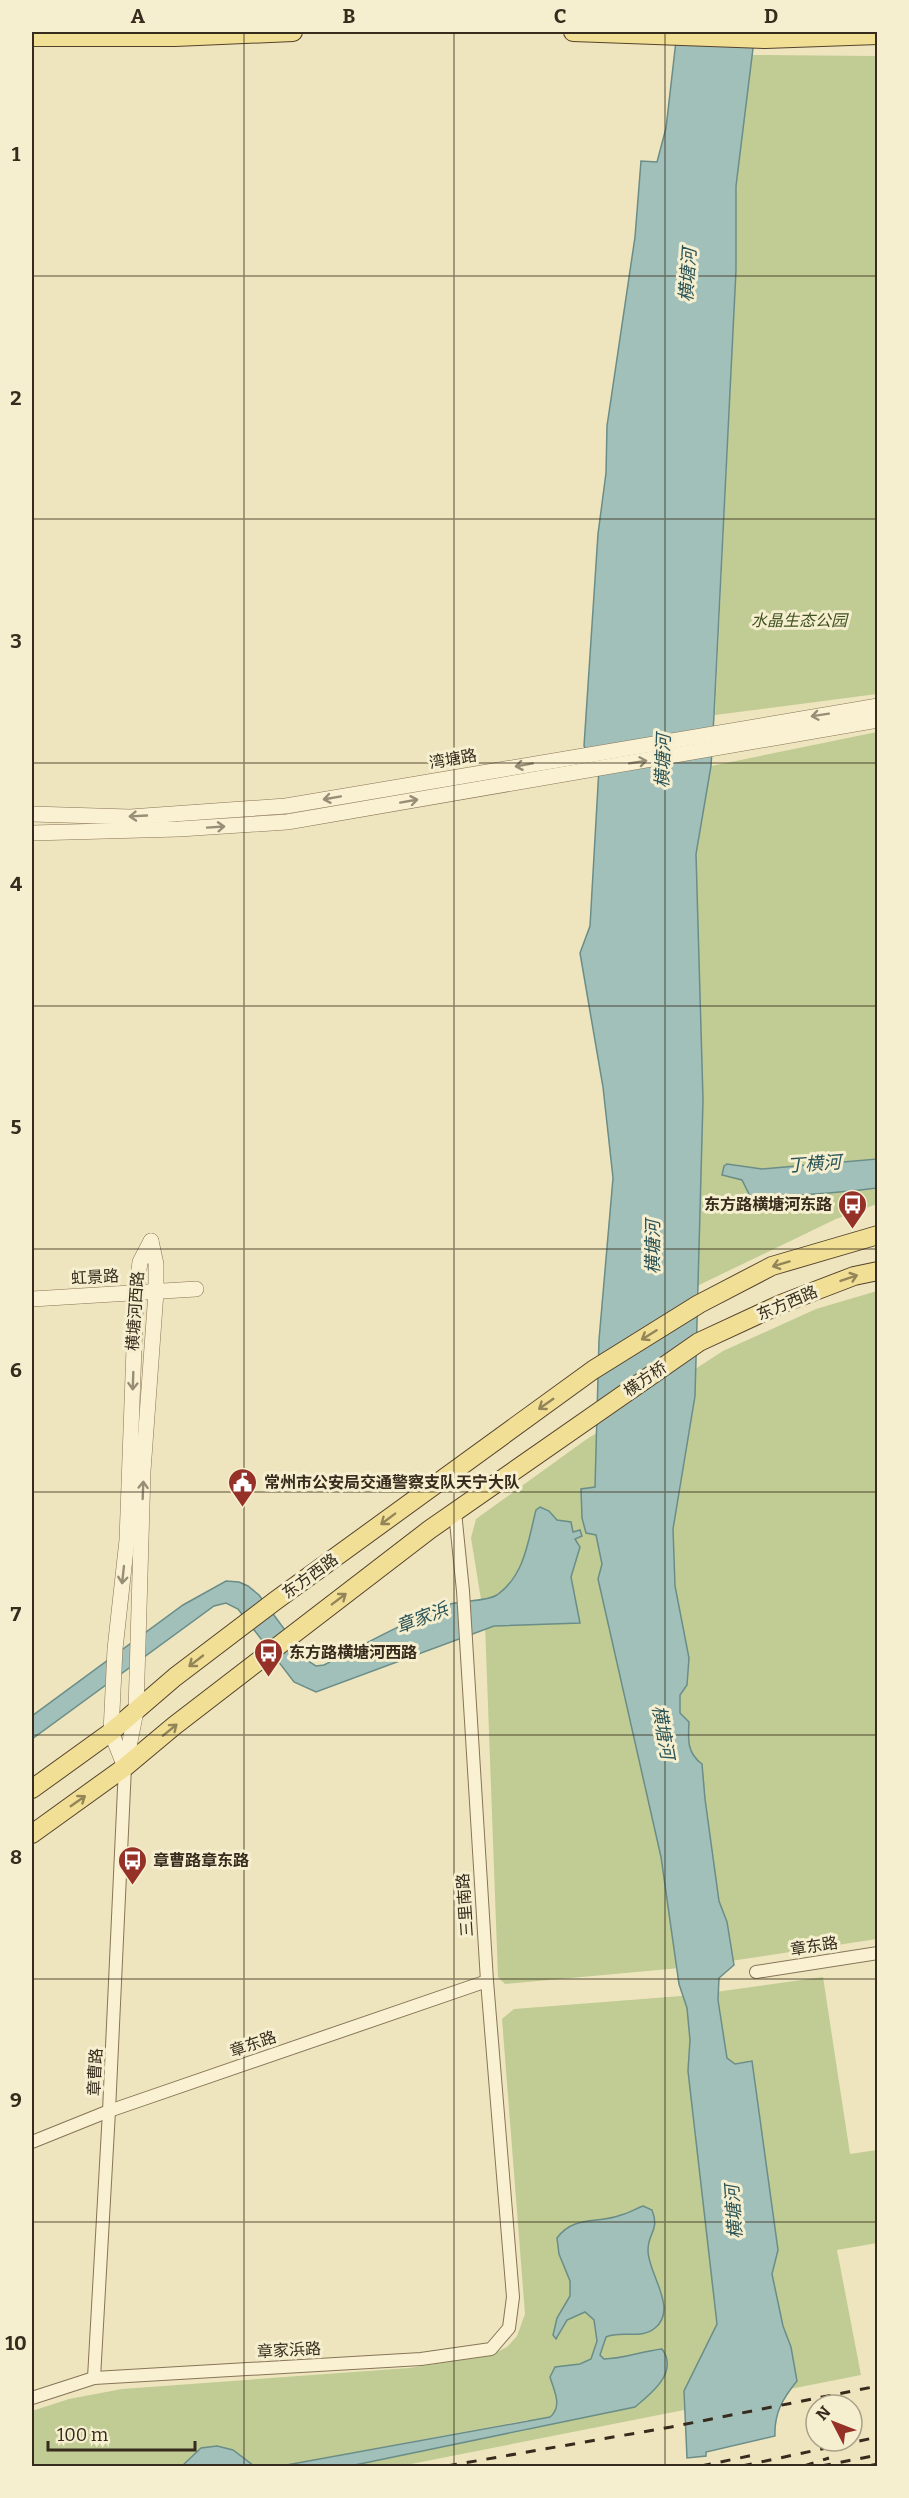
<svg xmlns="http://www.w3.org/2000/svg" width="909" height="2498" font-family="Bitter,'Noto Sans SC',serif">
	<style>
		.green { fill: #c0cc93 }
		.water { fill: #a2c0ba; stroke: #6a8d88; stroke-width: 1.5 }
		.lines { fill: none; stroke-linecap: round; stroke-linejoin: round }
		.minor-casing { stroke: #877557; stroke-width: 14 }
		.tertiary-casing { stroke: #877557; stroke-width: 16 }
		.primary-casing { stroke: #54432c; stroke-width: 20 }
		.minor { stroke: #f9f1d2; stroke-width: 12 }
		.tertiary { stroke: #f9f1d2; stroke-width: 15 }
		.primary { stroke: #f2df96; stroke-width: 18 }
		.rail { stroke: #362b1c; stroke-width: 3; stroke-dasharray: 10 10; stroke-linecap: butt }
		.oneway { stroke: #988e77 }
		.oneway2 { stroke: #948559 }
		.grid { fill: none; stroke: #362b1c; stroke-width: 1.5; stroke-opacity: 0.55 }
		.labels { text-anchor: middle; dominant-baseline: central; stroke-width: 6; stroke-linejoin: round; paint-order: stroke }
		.park-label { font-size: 16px; font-style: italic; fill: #425322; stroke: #f5eecf }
		.street-label { font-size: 16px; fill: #362b1c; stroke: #f5eecf }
		.poi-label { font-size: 16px; font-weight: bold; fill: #362b1c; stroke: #f5eecf; text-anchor: start }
		.water-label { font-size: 18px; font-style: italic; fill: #2b5456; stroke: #f5eecf }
		.neatline { fill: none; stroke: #362b1c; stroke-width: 2 }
		.grid-label { font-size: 20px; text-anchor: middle; font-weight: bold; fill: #362b1c }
	</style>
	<rect width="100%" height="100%" fill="#eee5bf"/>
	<g class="green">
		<polygon points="751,55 877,56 877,694 715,715 736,270 736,186"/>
		<polygon points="877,732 877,1204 836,1219 697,1286 703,1100 696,854 711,766"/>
		<polygon points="877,1291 877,1939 691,1967 505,1984 498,1977 485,1624 471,1538 476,1519 584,1441 723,1351 816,1309"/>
		<polygon points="823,1977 850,2154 877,2150 877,2243 837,2250 861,2375 401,2466 350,2466 528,2430 528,2420 281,2466 254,2466 233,2450 201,2448 182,2466 32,2466 32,2411 69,2399 122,2389 409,2368 489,2356 507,2347 517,2336 525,2314 502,2019 514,2009 694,1995"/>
	</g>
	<g class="water">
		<path d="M677,32h78l-19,154v84l-22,445 -3,51 -15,88 7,246 -8,296 -22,133 2,57 14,72 -2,27 -7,10v18l9,9c-1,18 -2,31 13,42l3,35 14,102 8,21 7,43 -15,13 -1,22 9,58 8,6 17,-3 26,189 -6,24 11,52 8,21 6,34c-14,17 -23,32 -22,55l-69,16v4l-19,2 -3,-67 33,-67 -29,-253 2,-31 -3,-32 -8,-24 -18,-127 -63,-278 4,-15 -6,-29 -10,-2 -4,-15 -1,-29 14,-2 4,-147 14,-162 -10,-91 -23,-134 10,-27 9,-158 -15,-22 14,-212 8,-61 1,-47 28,-189 6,-76 16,1 9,-34z"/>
		<path d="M877,1159v29c-42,5 -84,9 -127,8l-8,-16 -20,-5 2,-9 3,-2 35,5z"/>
		<path d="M540,1507l9,4 8,9 14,2 2,10 7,-2 2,6 -7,3 5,8 -9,30 9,46 -86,3 -178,66 -22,-10 -56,-73 -12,-6 -12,3 -182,133v-23l151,-111 43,-24 13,1 9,4 11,9 49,66 8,5 8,-1c41,-21 80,-43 124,-60 13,-5 38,-3 49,-10 28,-20 31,-54 39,-85z"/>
		<path d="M643,2206l9,4c8,21 -4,22 -4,40 -1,22 31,59 7,78 -14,12 -34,2 -49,9l-6,18 4,4c20,0 38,-8 58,-10 17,23 -11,45 -27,58l-285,59h-69l269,-49c13,-11 4,-26 0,-40l5,-10 25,-3 11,-5 6,-18 -3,-21 -9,-8 -18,8 -11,19 -3,-4 4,-17 13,-22v-15l-11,-27 -2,-16c17,-23 41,-14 64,-23 8,-2 14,-6 22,-9z"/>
		<polygon points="217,2446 233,2450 254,2466 182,2466 201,2448"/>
	</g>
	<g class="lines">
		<defs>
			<g id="minor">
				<polyline points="756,1972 878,1953"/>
				<polyline points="32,2142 109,2111 487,1981"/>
				<polyline points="94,2378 109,2111 125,1767"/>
				<polyline points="32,2398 94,2378 421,2359 491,2349 509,2328 513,2297 487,1981 463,1591 455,1512"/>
			</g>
			<g id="tertiary">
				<polyline points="32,814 130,817 286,806 878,706"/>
				<polyline points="32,833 179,829 287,822 878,720"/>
				<polyline points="32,1299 196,1289"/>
				<polyline points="125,1767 111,1732 115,1649 127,1540 136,1293 140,1262 151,1241"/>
				<polyline points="125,1767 136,1711 143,1471 156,1292 156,1264 151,1241"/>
			</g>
			<g id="primary">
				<polyline points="573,32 765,39 878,35"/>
				<polyline points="32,37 175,37 293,32"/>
				<polyline points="32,1789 111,1732 175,1677 275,1601 593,1370 699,1304 772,1266 878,1235"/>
				<polyline points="32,1834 125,1767 174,1726 429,1530 699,1342 781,1304 854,1276 878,1271"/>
			</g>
		</defs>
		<use href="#minor" class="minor-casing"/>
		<use href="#tertiary" class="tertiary-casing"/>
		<use href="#primary" class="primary-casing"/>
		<use href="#minor" class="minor"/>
		<use href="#tertiary" class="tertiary"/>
		<use href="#primary" class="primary"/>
		<g class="rail">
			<polyline points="447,2466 671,2427 878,2386"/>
			<polyline points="701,2466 754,2455"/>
			<polyline points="742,2466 878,2437"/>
			<polyline points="804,2466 829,2458"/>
			<polyline points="821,2466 878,2455"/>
			<polyline points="868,2466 878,2464"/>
		</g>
	</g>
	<defs><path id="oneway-shaft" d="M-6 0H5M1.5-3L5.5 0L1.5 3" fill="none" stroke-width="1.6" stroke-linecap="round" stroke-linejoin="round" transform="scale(1.5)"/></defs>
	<g class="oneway">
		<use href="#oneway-shaft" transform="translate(820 715) rotate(171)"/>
		<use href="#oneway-shaft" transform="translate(638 762) rotate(-9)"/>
		<use href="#oneway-shaft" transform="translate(524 765) rotate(170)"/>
		<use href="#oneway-shaft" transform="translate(332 798) rotate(170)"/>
		<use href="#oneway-shaft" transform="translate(409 801) rotate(-10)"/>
		<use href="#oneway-shaft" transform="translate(138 816) rotate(177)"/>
		<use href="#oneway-shaft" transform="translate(216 827) rotate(-4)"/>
		<use href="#oneway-shaft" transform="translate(133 1381) rotate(92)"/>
		<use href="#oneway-shaft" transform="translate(143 1490) rotate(-88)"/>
		<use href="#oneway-shaft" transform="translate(123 1575) rotate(96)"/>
	</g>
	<g class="oneway2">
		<use href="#oneway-shaft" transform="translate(781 1264) rotate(163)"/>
		<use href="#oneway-shaft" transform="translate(849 1278) rotate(-19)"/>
		<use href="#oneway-shaft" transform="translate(649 1335) rotate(148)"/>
		<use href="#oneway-shaft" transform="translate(546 1404) rotate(145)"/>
		<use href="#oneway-shaft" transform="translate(388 1519) rotate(143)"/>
		<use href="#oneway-shaft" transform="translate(339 1599) rotate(-37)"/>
		<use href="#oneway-shaft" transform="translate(196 1661) rotate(142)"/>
		<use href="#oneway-shaft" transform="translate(170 1730) rotate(-39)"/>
		<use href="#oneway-shaft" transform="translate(78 1801) rotate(-35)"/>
	</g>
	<path class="grid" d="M244,32v2434M454,32v2434M665,32v2434M32,276h846M32,519h846M32,763h846M32,1006h846M32,1249h846M32,1492h846M32,1735h846M32,1979h846M32,2222h846"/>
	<defs>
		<symbol id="bus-pin" viewBox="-11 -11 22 30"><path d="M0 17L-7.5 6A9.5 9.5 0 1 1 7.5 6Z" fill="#963127" stroke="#f5eecf"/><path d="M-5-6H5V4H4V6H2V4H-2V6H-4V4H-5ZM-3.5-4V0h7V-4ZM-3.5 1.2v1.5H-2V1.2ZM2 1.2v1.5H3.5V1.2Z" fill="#fff"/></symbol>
		<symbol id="civic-pin" viewBox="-11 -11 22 30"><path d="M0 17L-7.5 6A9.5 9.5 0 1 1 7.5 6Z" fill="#963127" stroke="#f5eecf"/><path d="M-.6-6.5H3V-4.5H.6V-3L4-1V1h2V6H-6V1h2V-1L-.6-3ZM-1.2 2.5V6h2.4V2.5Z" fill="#fff"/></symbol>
	</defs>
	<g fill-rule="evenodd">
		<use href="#bus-pin" x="836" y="1188" width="33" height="45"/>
		<use href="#civic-pin" x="226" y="1466" width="33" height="45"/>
		<use href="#bus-pin" x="252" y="1636" width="33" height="45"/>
		<use href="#bus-pin" x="116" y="1844" width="33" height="45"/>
	</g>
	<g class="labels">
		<g class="park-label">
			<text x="799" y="620">水晶生态公园</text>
		</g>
		<g class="street-label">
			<text transform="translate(453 759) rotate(-10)">湾塘路</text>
			<text transform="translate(95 1277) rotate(-3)">虹景路</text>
			<text transform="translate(787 1303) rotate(-23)">东方西路</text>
			<text transform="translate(135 1311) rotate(-86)">横塘河西路</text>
			<text transform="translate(645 1379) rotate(-35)">横方桥</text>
			<text transform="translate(310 1576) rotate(-36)">东方西路</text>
			<text transform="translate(465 1905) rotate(-94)">三里南路</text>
			<text transform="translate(814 1946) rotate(-9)">章东路</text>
			<text transform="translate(253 2044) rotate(-19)">章东路</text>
			<text transform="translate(95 2072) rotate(-87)">章曹路</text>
			<text transform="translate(289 2350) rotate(-3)">章家浜路</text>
		</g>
		<g class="poi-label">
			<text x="832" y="1204" text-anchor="end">东方路横塘河东路</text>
			<text x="264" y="1482">常州市公安局交通警察支队天宁大队</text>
			<text x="289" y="1652">东方路横塘河西路</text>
			<text x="153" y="1860">章曹路章东路</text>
		</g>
		<g class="water-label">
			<text transform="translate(688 275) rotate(-86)">横塘河</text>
			<text transform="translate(663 761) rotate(-88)">横塘河</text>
			<text transform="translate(814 1164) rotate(-4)">丁横河</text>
			<text transform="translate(653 1247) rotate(-90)">横塘河</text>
			<text transform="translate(422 1618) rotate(-21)">章家浜</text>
			<text transform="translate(663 1732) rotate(80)">横塘河</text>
			<text transform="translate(734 2212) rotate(-94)">横塘河</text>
		</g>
	</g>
	<rect width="909" height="2498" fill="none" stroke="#f5eecf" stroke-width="66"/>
	<g transform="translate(834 2423) rotate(312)"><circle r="28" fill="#f5eecf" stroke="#a9a087" stroke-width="1.5"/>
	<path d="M0-4.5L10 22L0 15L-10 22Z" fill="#963127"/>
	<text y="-9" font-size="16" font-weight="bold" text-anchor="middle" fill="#362b1c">N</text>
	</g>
	<path d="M48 2441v9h147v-9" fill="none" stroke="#362b1c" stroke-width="3"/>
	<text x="57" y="2441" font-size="18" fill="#362b1c" stroke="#f5eecf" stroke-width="4.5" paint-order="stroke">100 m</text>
	<rect x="33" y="33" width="843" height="2432" class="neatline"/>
	<g class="grid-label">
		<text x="138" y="23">A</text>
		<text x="349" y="23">B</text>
		<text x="560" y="23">C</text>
		<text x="771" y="23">D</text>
		<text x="16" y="161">1</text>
		<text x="16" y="405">2</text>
		<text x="16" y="648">3</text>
		<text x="16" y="891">4</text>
		<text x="16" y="1134">5</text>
		<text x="16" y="1377">6</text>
		<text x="16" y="1621">7</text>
		<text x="16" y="1864">8</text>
		<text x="16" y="2107">9</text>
		<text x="16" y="2350">10</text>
	</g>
</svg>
